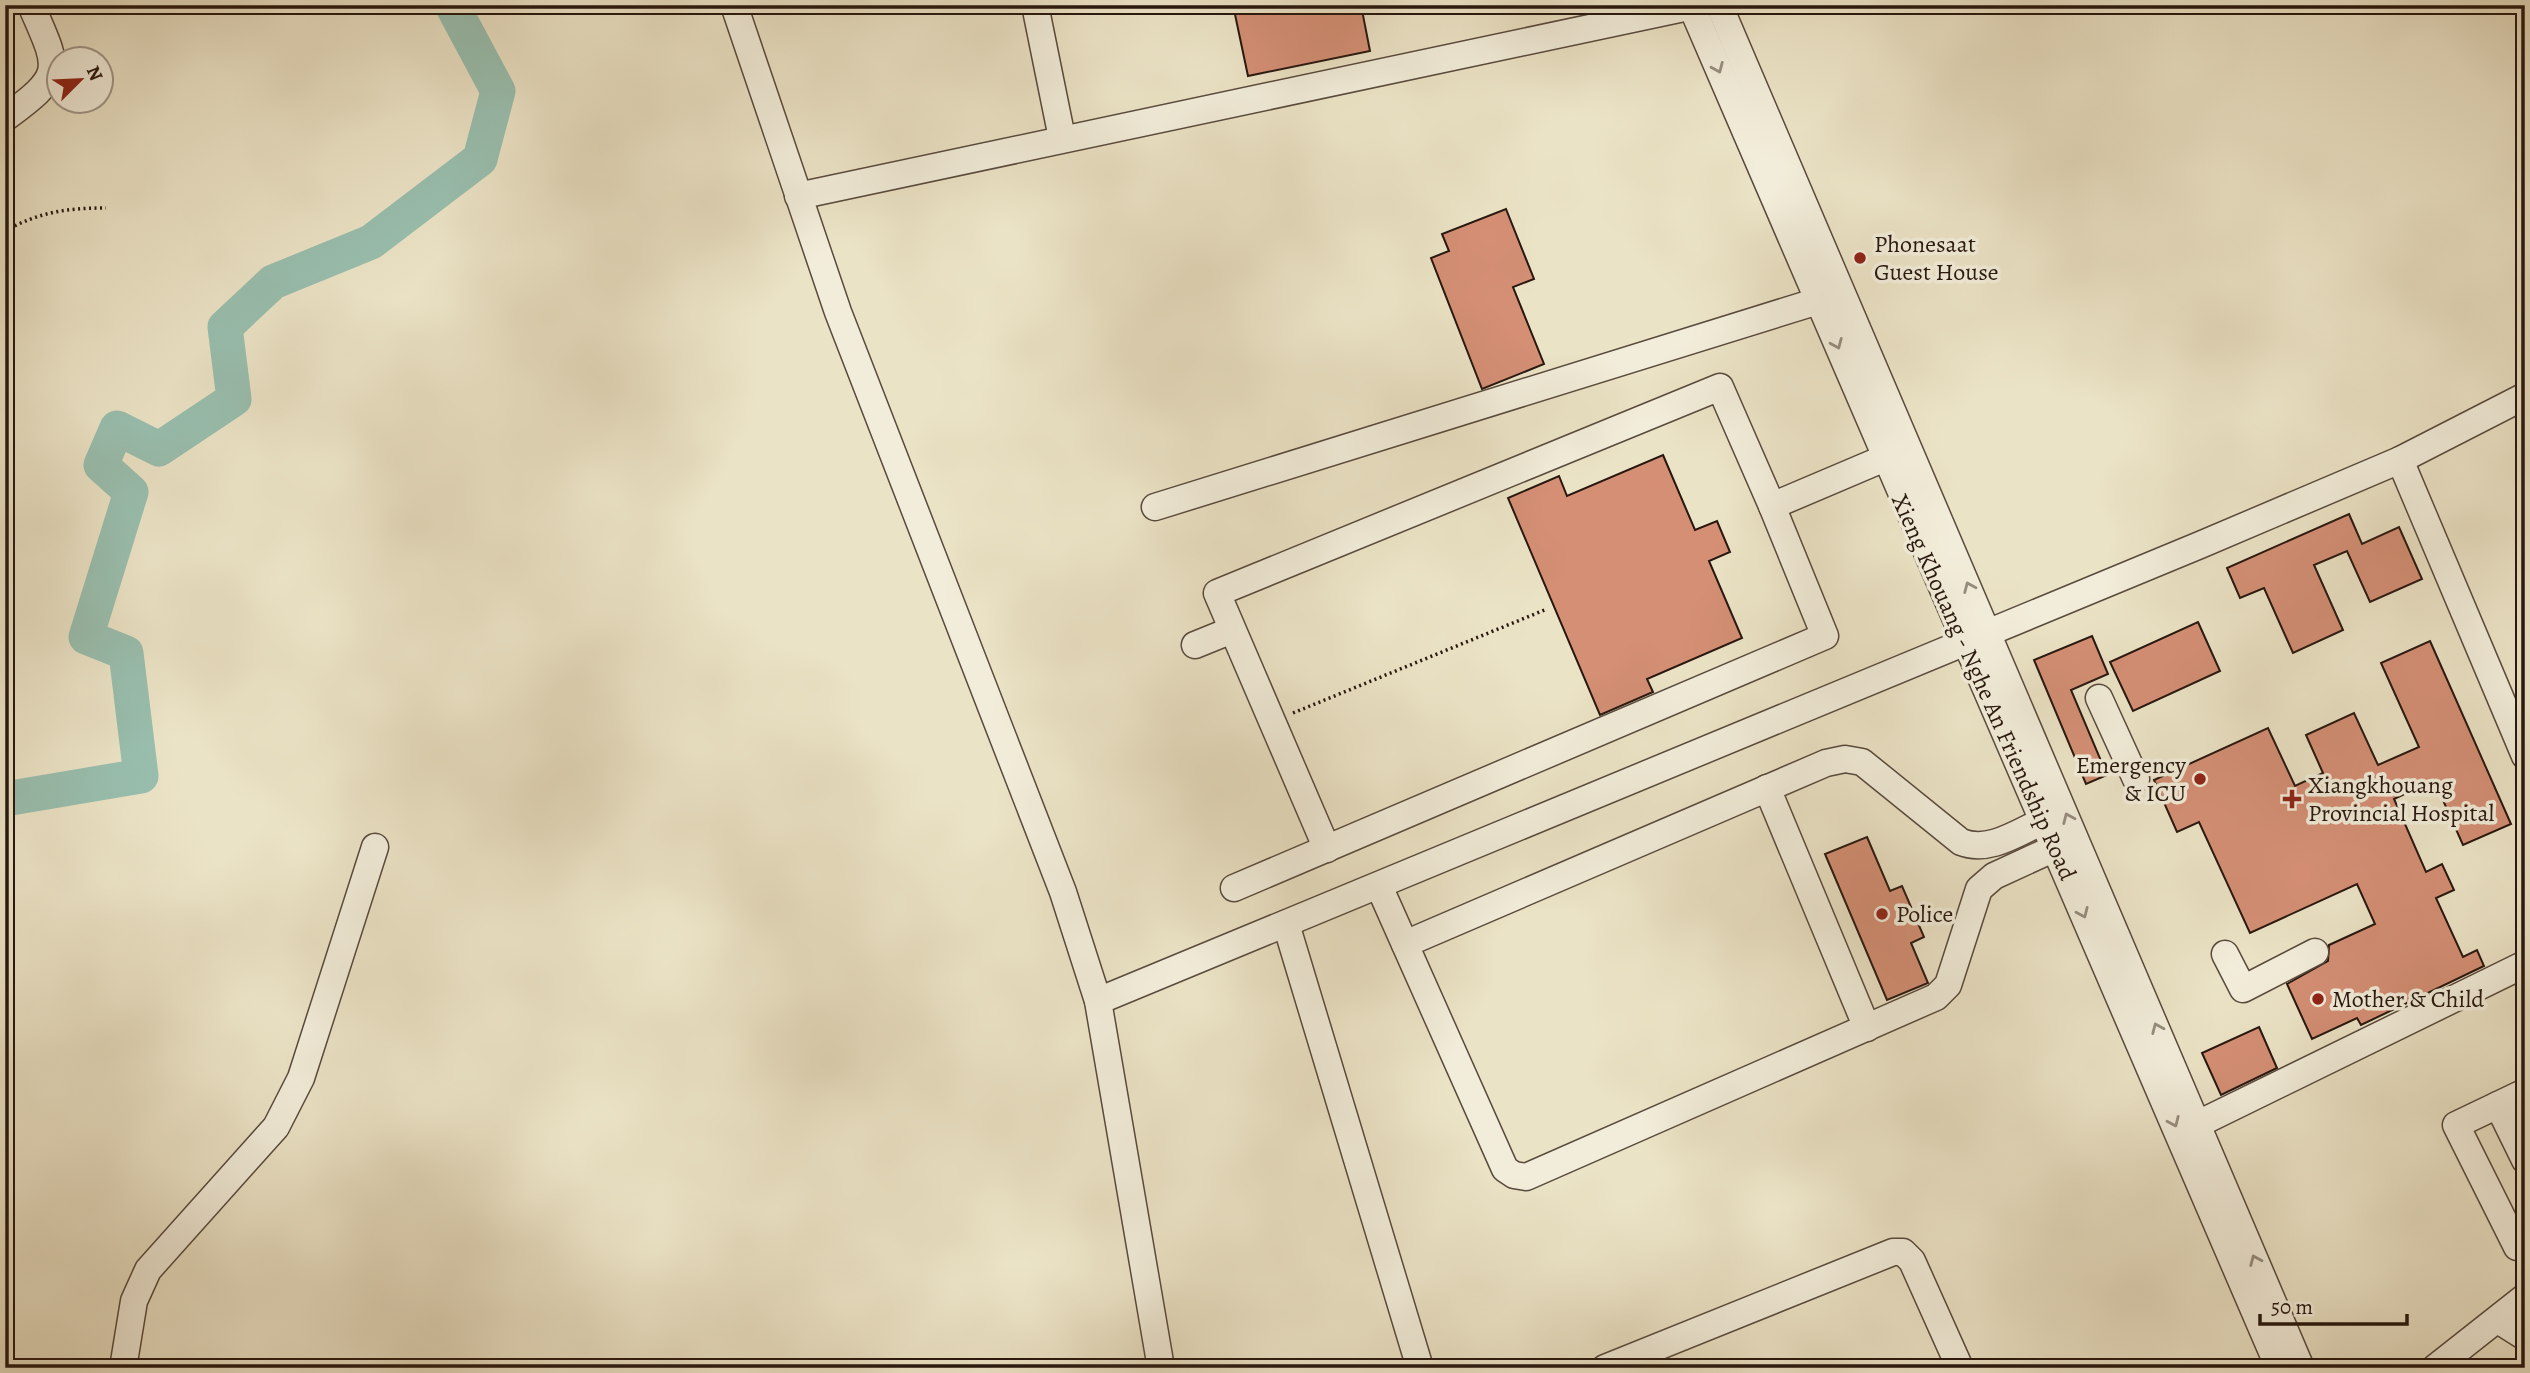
<svg xmlns="http://www.w3.org/2000/svg" width="2530" height="1373" font-family="Alegreya,serif">
	<style>
		.lines { fill: none; stroke-linecap: round; stroke-linejoin: round }
		.river { stroke: #99bfaf; stroke-width: 35 }
		.building { fill: #d48f75; stroke: #27170f; stroke-width: 2 }
		.minor-casing { stroke: #584a3d; stroke-width: 29 }
		.path { stroke: #27170f; stroke-width: 3.5; stroke-dasharray: 2 3.5; stroke-linecap: butt }
		.minor { stroke: #f2edda; stroke-width: 26 }
		.oneway { stroke: #978d7f }
		.poi-dot { fill: #8f2418; stroke: #f2edda; stroke-width: 2.5 }
		.labels { text-anchor: middle; dominant-baseline: central; stroke-width: 7; stroke-linejoin: round; paint-order: stroke }
		.poi-label { font-size: 24px; fill: #27170f; stroke: #f2edda; text-anchor: start }
		.street-label { font-size: 24px; fill: #27170f; stroke: #f2edda }
	</style>
	<rect width="100%" height="100%" fill="#ebe3c6"/>
	<filter id="stains"><feTurbulence type="fractalNoise" baseFrequency=".00286" numOctaves="4"/><feColorMatrix values="0 0 0 0 .2 0 0 0 0 .09 0 0 0 0 .02 0 0 0 .5 -.17"/></filter>
	<radialGradient id="worn" r=".72"><stop offset=".6" stop-color="#630" stop-opacity="0"/><stop offset="1" stop-color="#630" stop-opacity=".3"/></radialGradient>
	<g class="lines">
		<polyline class="river" points="5,799 141,776 126,653 86,637 131,492 101,465 117,428 159,449 234,399 225,327 273,282 371,242 480,159 498,91 452,5"/>
	</g>
	<g class="building">
		<polygon points="1233,5 1361,5 1370,51 1248,76"/>
		<polygon points="1506,209 1534,279 1513,287 1544,364 1482,389 1431,258 1449,251 1442,234"/>
		<polygon points="1663,455 1695,530 1717,521 1730,552 1709,561 1742,638 1647,679 1653,692 1600,715 1508,498 1559,476 1567,496"/>
		<polygon points="2349,514 2362,544 2399,527 2422,579 2370,602 2347,551 2314,565 2343,630 2293,653 2264,588 2240,598 2227,568"/>
		<polygon points="2198,622 2220,671 2133,711 2110,662"/>
		<polygon points="2092,636 2108,674 2071,690 2107,775 2086,784 2034,660"/>
		<polygon points="2430,641 2511,824 2463,845 2434,780 2394,799 2426,872 2442,864 2454,890 2436,898 2463,957 2477,950 2484,966 2361,1025 2357,1018 2312,1039 2287,984 2328,961 2329,945 2375,924 2357,884 2250,933 2199,822 2177,832 2154,780 2268,728 2295,786 2323,773 2306,735 2354,713 2378,765 2419,747 2381,663"/>
		<polygon points="1867,837 1890,891 1902,886 1924,937 1911,943 1928,983 1887,1000 1825,854"/>
		<polygon points="2259,1027 2277,1068 2221,1095 2202,1053"/>
	</g>
	<g class="lines">
		<defs>
			<g id="minor">
				<polyline points="734,5 838,312 1063,892 1098,1001 1161,1368"/>
				<polyline points="1035,5 1062,138"/>
				<polyline points="1691,5 2279,1368"/>
				<polyline points="1719,5 2301,1368"/>
				<path d="M5,118c60,-44 55,-47 26,-113"/>
				<polyline points="798,196 1698,5"/>
				<polyline points="2400,460 2525,756"/>
				<polyline points="1155,507 1818,301"/>
				<polyline points="1195,645 1232,630"/>
				<polyline points="2099,698 2136,779"/>
				<polyline points="1767,788 1867,1028"/>
				<polyline points="1327,849 1217,593 1720,387 1772,506 1885,458"/>
				<polyline points="1379,886 1505,1169 1514,1175 1526,1177 1936,997 1948,985 1979,889 1994,876 2055,848"/>
				<polyline points="1234,888 1825,636 1772,506"/>
				<polyline points="1286,924 1420,1368"/>
				<path d="M1405,944l421,-181 19,-4 17,3 99,80c28,11 56,-9 82,-21"/>
				<polyline points="2225,954 2243,989 2315,952"/>
				<polyline points="1098,1001 2200,545 2400,460 2525,396"/>
				<polyline points="2525,1092 2456,1125 2517,1247 2525,1242"/>
				<polyline points="2498,1105 2525,1160"/>
				<polyline points="2198,1124 2525,964"/>
				<polyline points="2498,1320 2525,1337"/>
				<polyline points="123,1368 134,1301 148,1270 276,1127 301,1078 375,847"/>
				<polyline points="1605,1368 1893,1252 1903,1252 1912,1261 1960,1368"/>
				<polyline points="2435,1368 2525,1297"/>
			</g>
		</defs>
		<use href="#minor" class="minor-casing"/>
		<g class="path">
			<path d="M5,231c34,-19 62,-23 101,-23"/>
			<polyline points="1293,713 1547,609"/>
		</g>
		<use href="#minor" class="minor"/>
	</g>
	<defs><path id="oneway-chevron" d="M-2-3.5L2.5 0L-2 3.5" fill="none" stroke-width="1.6" stroke-linecap="round" stroke-linejoin="round" transform="scale(1.75)"/></defs>
	<g class="oneway">
		<use href="#oneway-chevron" transform="translate(1718 68) rotate(67)"/>
		<use href="#oneway-chevron" transform="translate(1837 344) rotate(67)"/>
		<use href="#oneway-chevron" transform="translate(1969 587) rotate(-113)"/>
		<use href="#oneway-chevron" transform="translate(2068 818) rotate(-113)"/>
		<use href="#oneway-chevron" transform="translate(2083 913) rotate(66)"/>
		<use href="#oneway-chevron" transform="translate(2157 1028) rotate(-113)"/>
		<use href="#oneway-chevron" transform="translate(2174 1122) rotate(66)"/>
		<use href="#oneway-chevron" transform="translate(2255 1260) rotate(-113)"/>
	</g>
	<g class="poi-dot">
		<circle cx="1860" cy="258" r="7"/>
		<circle cx="2200" cy="779" r="7"/>
		<path d="M2288.5 788.5h7v7h7v7h-7v7h-7v-7h-7v-7h7z"/>
		<circle cx="1882" cy="914" r="7"/>
		<circle cx="2318" cy="999" r="7"/>
	</g>
	<g class="labels">
		<g class="poi-label">
			<text x="1874" y="244">Phonesaat<tspan x="1874" dy="28">Guest House</tspan></text>
			<text x="2186" y="765" text-anchor="end">Emergency<tspan x="2186" dy="28">&amp; ICU</tspan></text>
			<text x="2308" y="785">Xiangkhouang<tspan x="2308" dy="28">Provincial Hospital</tspan></text>
			<text x="1896" y="914">Police</text>
			<text x="2332" y="999">Mother &amp; Child</text>
		</g>
		<g class="street-label">
			<text transform="translate(1984 687) rotate(66)">Xieng Khouang - Nghe An Friendship Road</text>
		</g>
	</g>
	<rect width="2530" height="1373" fill="none" stroke="#ebe3c6" stroke-width="28"/>
	<rect x="7" y="7" width="2516" height="1359" fill="none" stroke="#27170f" stroke-width="3.5"/>
	<rect x="14" y="14" width="2502" height="1345" fill="none" stroke="#27170f" stroke-width="2"/>
	<g transform="translate(80 80) rotate(66)"><circle r="33" fill="#f2edda" stroke="#a19789" stroke-width="2"/>
	<path d="M0-5L12 26L0 18L-12 26Z" fill="#8f2418"/>
	<text y="-10" font-size="19" font-weight="bold" text-anchor="middle" fill="#27170f">N</text>
	</g>
	<path d="M2260 1314v10h147v-10" fill="none" stroke="#27170f" stroke-width="3.5"/>
	<text x="2271" y="1314" font-size="21" fill="#27170f" stroke="#f2edda" stroke-width="5" paint-order="stroke">50 m</text>
	<rect width="100%" height="100%" filter="url(#stains)"/>
	<rect width="100%" height="100%" fill="url(#worn)"/>
</svg>
